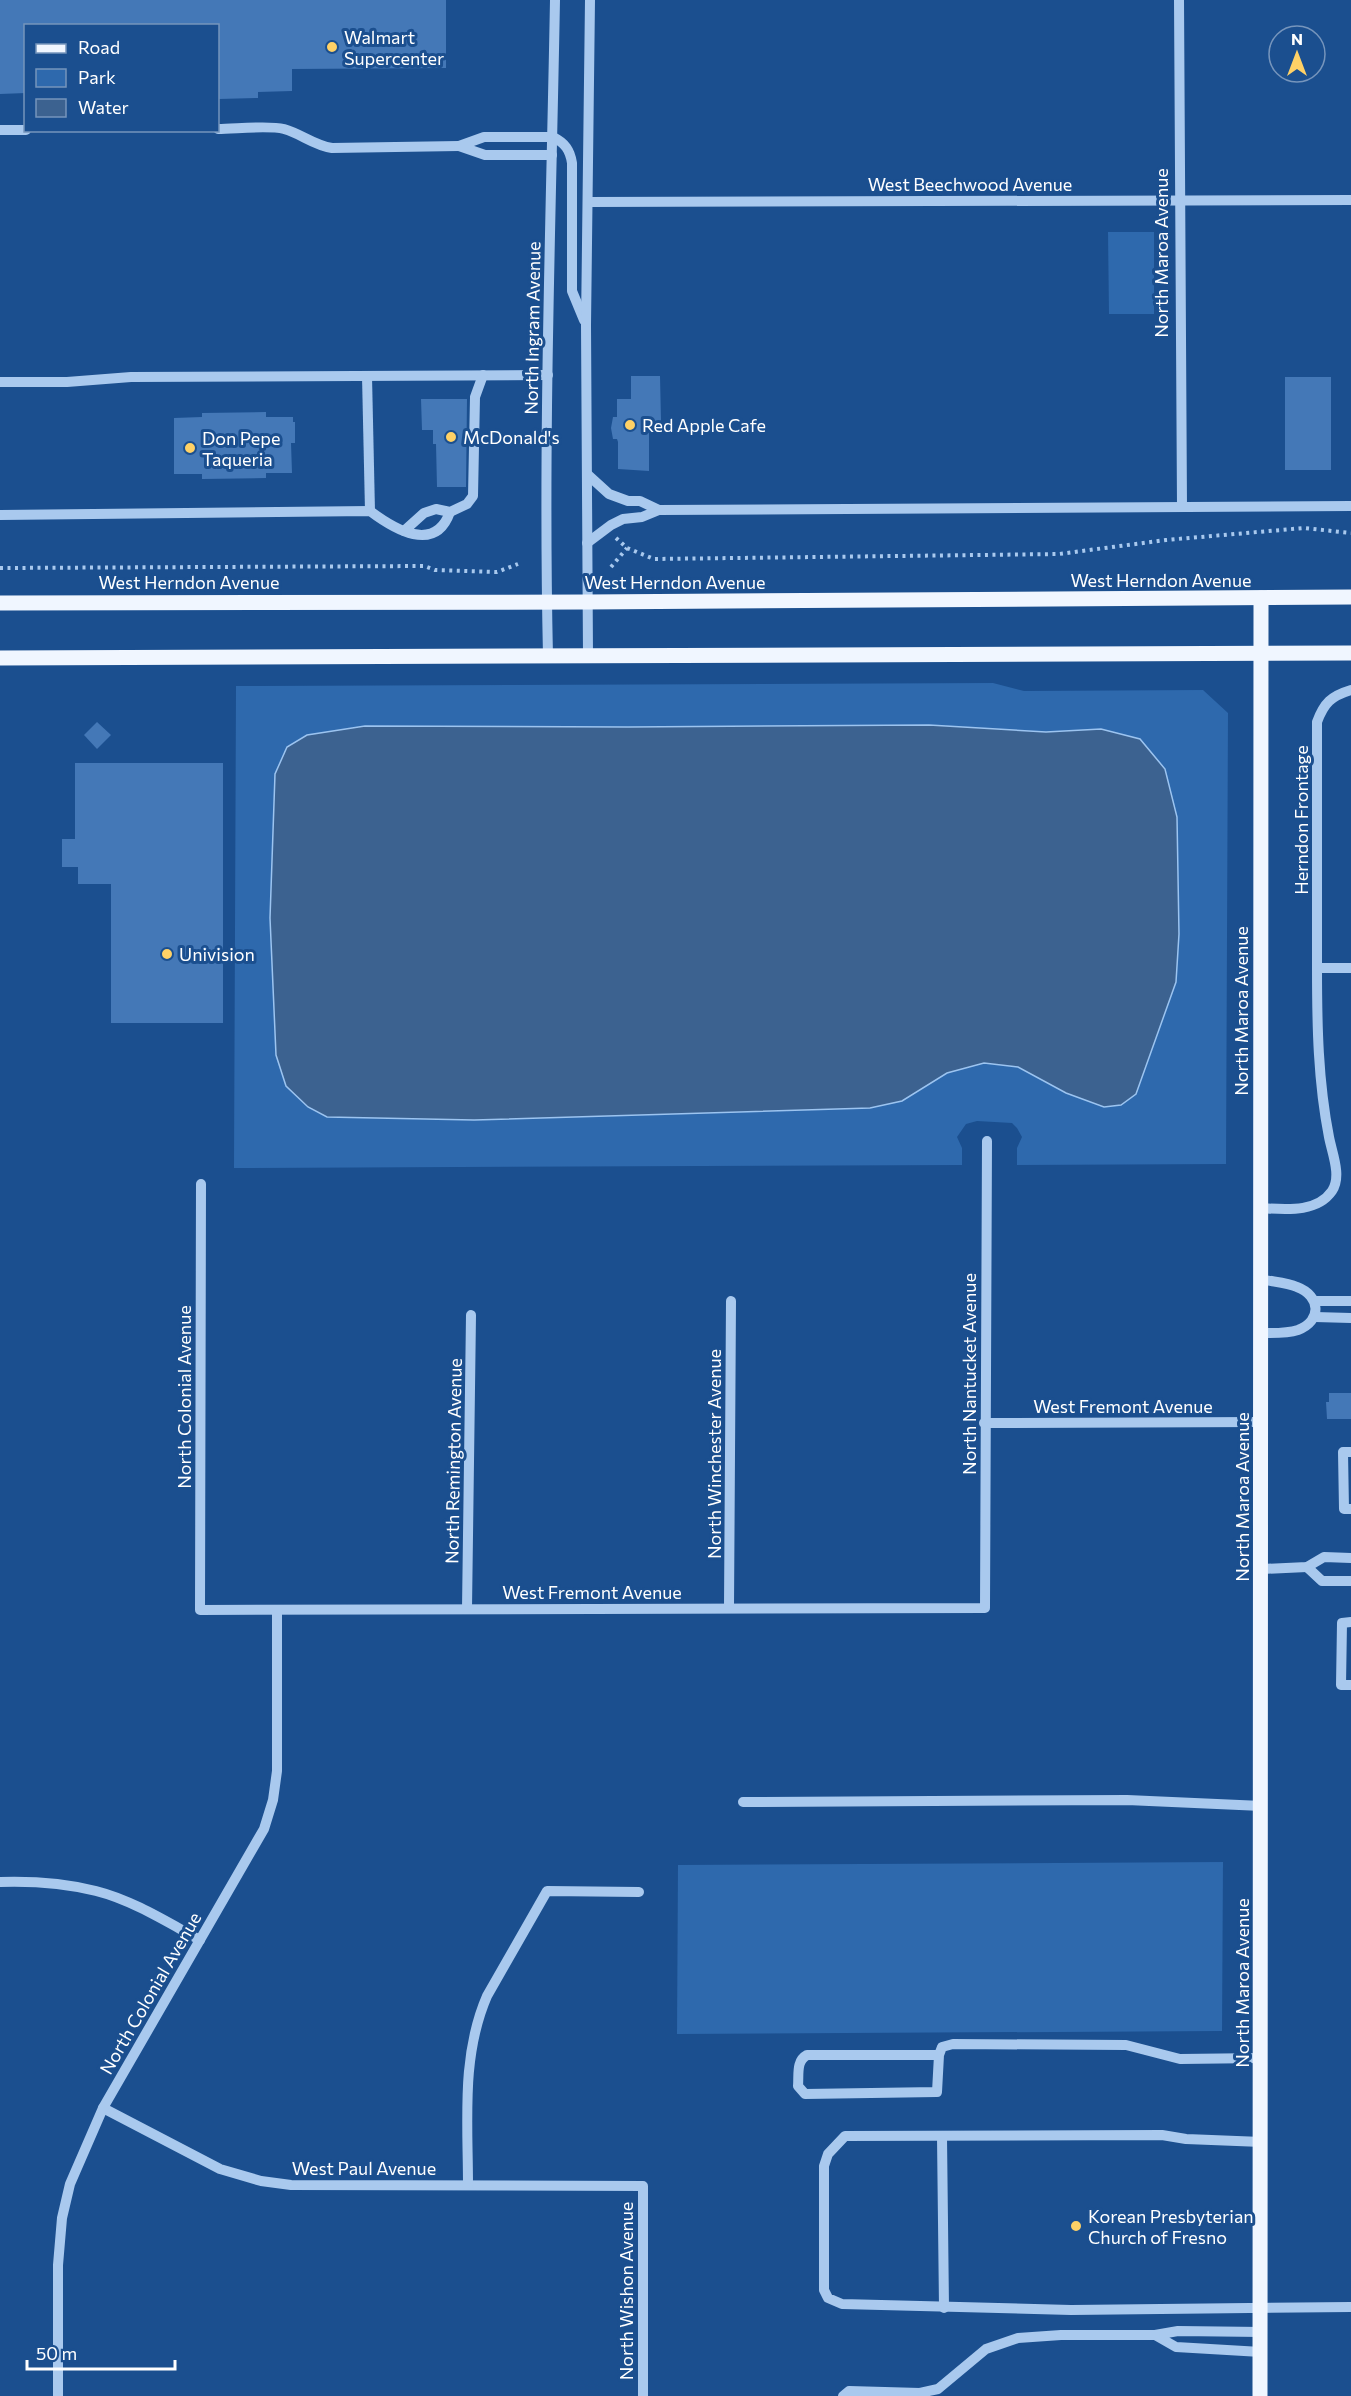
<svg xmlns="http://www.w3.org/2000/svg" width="1351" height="2396" font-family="Commissioner,sans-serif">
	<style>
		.green { fill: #2e69ad }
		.water { fill: #3c6290; stroke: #9cc4f0; stroke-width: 1.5 }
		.building { fill: #4478b7 }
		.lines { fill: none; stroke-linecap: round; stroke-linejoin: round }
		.path { stroke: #a9c9ee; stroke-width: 4; stroke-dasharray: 3 4.5; stroke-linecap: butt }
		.minor { stroke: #a9c9ee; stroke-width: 10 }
		.major { stroke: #f0f6ff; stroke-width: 15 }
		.poi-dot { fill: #ffd166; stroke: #1b4f8f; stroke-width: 2 }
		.labels { text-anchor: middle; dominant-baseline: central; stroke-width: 6; stroke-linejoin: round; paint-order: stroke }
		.poi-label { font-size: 18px; fill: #fff; stroke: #1b4f8f; text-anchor: start }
		.street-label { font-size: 18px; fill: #fff; stroke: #1b4f8f }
	</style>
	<rect width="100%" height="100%" fill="#1b4f8f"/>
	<g class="green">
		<polygon points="1108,232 1154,232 1154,314 1109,314"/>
		<polygon points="993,683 1024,691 1203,690 1228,713 1226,1164 1017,1165 1017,1148 1022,1137 1017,1128 1012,1123 977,1121 966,1124 957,1137 962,1148 962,1165 234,1168 236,686"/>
		<polygon points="1223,1862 1222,2031 677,2034 678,1865"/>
	</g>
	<polygon class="water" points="929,725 1046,732 1101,729 1140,739 1165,769 1177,817 1179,934 1176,982 1136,1094 1121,1105 1104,1107 1066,1093 1018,1067 984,1063 947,1073 902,1101 870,1108 474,1120 327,1117 308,1107 286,1086 276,1055 270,918 275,774 287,747 307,735 365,726 628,727"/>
	<g class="building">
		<polygon points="0,0 446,0 446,68 292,69 292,91 258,92 258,98 219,99 218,26 26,26 26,93 0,94"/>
		<polygon points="631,376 660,376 661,422 649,422 649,471 618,469 618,442 617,439 613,439 611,428 613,417 617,417 617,399 631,399"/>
		<rect x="1285" y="377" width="46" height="93"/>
		<polygon points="421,399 467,399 466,487 437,487 436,444 433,444 433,430 422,430"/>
		<polygon points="266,412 266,417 293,417 293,422 295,422 295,443 291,443 292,473 266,473 266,478 202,479 202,474 174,474 174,418 202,417 202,413"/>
		<polygon points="97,722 111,735 97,749 84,735"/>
		<polygon points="75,763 223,763 223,1023 111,1023 111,884 78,884 78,867 62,867 62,839 75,839"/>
		<polygon points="1329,1393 1351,1393 1351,1419 1327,1419 1326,1402 1329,1402"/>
	</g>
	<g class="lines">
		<g class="path">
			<polyline points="616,538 627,548 654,559 1059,554 1166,540 1304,528 1351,533"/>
			<polyline points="611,567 627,548"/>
			<polyline points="0,568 424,566 435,570 497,572 518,564"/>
		</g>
		<g class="minor">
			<polyline points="1179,0 1182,506"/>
			<path d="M218,129c17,0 50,-4 66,0 18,5 29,16 48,19l127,-2"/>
			<polyline points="0,130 26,130"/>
			<path d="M552,155h-67l-26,-9 25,-9h69c12,6 17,13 19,26v128l12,29"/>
			<polyline points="588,202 1351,200"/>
			<polyline points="367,376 370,511"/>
			<polyline points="0,382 67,382 131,377 548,375"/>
			<polyline points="587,474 609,494 628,501 640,501 659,510"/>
			<path d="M0,515l370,-4c24,18 65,43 80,1"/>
			<polyline points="404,531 424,513 436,509 450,512 467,504 473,496 475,397 483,375"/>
			<polyline points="587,543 611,525 623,519 642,517 659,510 1351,506"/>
			<path d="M548,656c-5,-218 3,-437 7,-656"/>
			<polyline points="588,656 586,325 590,0"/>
			<path d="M1317,968v-246c7,-19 14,-26 34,-32"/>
			<polyline points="201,1184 200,1610 985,1608 987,1141"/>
			<path d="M1259,1208c24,1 57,6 73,-17 10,-15 0,-38 -3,-54 -11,-56 -12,-112 -12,-169h34"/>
			<path d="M1260,1279c12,3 26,3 37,8 24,9 25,34 1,43 -12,4 -25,3 -38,3"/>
			<polyline points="1316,1301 1351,1301"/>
			<polyline points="1315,1317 1351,1318"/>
			<polyline points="984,1423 1261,1422"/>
			<polyline points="1351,1452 1343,1452 1344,1509 1351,1509"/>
			<polyline points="1307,1567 1322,1581 1351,1581"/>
			<polyline points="1262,1569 1307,1567 1324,1557 1351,1558"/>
			<polyline points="729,1607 731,1301"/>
			<polyline points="467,1609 471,1315"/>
			<polyline points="1351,1622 1342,1623 1341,1685 1351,1685"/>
			<polyline points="743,1802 1127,1800 1262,1806"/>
			<path d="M0,1882c32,-1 64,1 96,9 36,9 71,31 104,49"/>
			<path d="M939,2055h-132c-11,6 -8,19 -9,31l7,8 132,-2 2,-37 3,-8 11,-3 173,1 54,14 82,-1"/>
			<polyline points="103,2108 220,2169 261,2181 291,2185 643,2186 643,2396"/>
			<polyline points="942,2137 944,2308"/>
			<polyline points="1262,2142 1186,2139 1162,2135 845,2136 828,2154 824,2166 824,2290 828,2298 842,2304 1071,2310 1351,2307"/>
			<path d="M468,2185c0,-64 -7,-129 19,-189l60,-105 92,1"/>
			<polyline points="1261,2352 1176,2347 1155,2335 1178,2331 1262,2332"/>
			<polyline points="58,2396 58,2265 62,2218 70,2184 103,2108 264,1829 273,1800 277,1771 277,1610"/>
			<polyline points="843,2396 849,2391 920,2393 938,2389 986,2349 1018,2338 1061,2335 1155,2335"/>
		</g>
		<g class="major">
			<polyline points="0,603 587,602 1351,597"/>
			<polyline points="0,658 1351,653"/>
			<polyline points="1260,2396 1261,598"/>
		</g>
	</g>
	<g class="poi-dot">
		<circle cx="332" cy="47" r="6"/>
		<circle cx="630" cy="425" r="6"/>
		<circle cx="451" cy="437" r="6"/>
		<circle cx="190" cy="448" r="6"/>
		<circle cx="167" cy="954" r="6"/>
		<circle cx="1076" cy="2226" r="6"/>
	</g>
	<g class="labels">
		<g class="poi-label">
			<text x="344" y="37">Walmart<tspan x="344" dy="21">Supercenter</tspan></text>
			<text x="642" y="425">Red Apple Cafe</text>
			<text x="463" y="437">McDonald's</text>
			<text x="202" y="438">Don Pepe<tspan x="202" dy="21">Taqueria</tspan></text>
			<text x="179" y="954">Univision</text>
			<text x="1088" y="2216">Korean Presbyterian<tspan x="1088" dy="21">Church of Fresno</tspan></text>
		</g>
		<g class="street-label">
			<text x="970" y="184">West Beechwood Avenue</text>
			<text transform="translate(1161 253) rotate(-90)">North Maroa Avenue</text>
			<text transform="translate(532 328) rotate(-89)">North Ingram Avenue</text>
			<text x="1161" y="580">West Herndon Avenue</text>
			<text x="189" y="582">West Herndon Avenue</text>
			<text x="675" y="582">West Herndon Avenue</text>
			<text transform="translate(1301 820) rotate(-90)">Herndon Frontage</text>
			<text transform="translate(1241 1011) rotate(-90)">North Maroa Avenue</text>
			<text transform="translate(969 1374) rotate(-90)">North Nantucket Avenue</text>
			<text transform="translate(184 1397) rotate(-90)">North Colonial Avenue</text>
			<text x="1123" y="1406">West Fremont Avenue</text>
			<text transform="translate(714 1454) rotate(-90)">North Winchester Avenue</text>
			<text transform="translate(453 1461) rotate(-89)">North Remington Avenue</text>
			<text transform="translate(1242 1497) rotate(-90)">North Maroa Avenue</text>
			<text x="592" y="1592">West Fremont Avenue</text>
			<text transform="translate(1242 1983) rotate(-90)">North Maroa Avenue</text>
			<text transform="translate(150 1993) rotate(-60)">North Colonial Avenue</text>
			<text x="364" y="2168">West Paul Avenue</text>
			<text transform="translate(626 2291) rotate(-90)">North Wishon Avenue</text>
		</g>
	</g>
	<rect x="24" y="24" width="195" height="108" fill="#1b4f8f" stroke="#7695bc" stroke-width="1.5"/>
	<rect x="36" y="44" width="30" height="9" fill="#f0f6ff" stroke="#7695bc" stroke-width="1.5"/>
	<text x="78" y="54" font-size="18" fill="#ffffff">Road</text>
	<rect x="36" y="69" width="30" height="18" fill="#2e69ad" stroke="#7695bc" stroke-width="1.5"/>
	<text x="78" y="84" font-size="18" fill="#ffffff">Park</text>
	<rect x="36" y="99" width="30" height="18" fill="#3c6290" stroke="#7695bc" stroke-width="1.5"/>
	<text x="78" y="114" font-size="18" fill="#ffffff">Water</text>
	<g transform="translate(1297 54)"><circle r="28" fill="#1b4f8f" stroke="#7695bc" stroke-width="1.5"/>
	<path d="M0-4.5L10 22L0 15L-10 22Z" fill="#ffd166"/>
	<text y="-9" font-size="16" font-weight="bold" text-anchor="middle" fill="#ffffff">N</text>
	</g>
	<path d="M27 2360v9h148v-9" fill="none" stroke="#ffffff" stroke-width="3"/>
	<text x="36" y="2360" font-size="18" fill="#ffffff" stroke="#1b4f8f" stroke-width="4.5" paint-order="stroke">50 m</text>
</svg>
